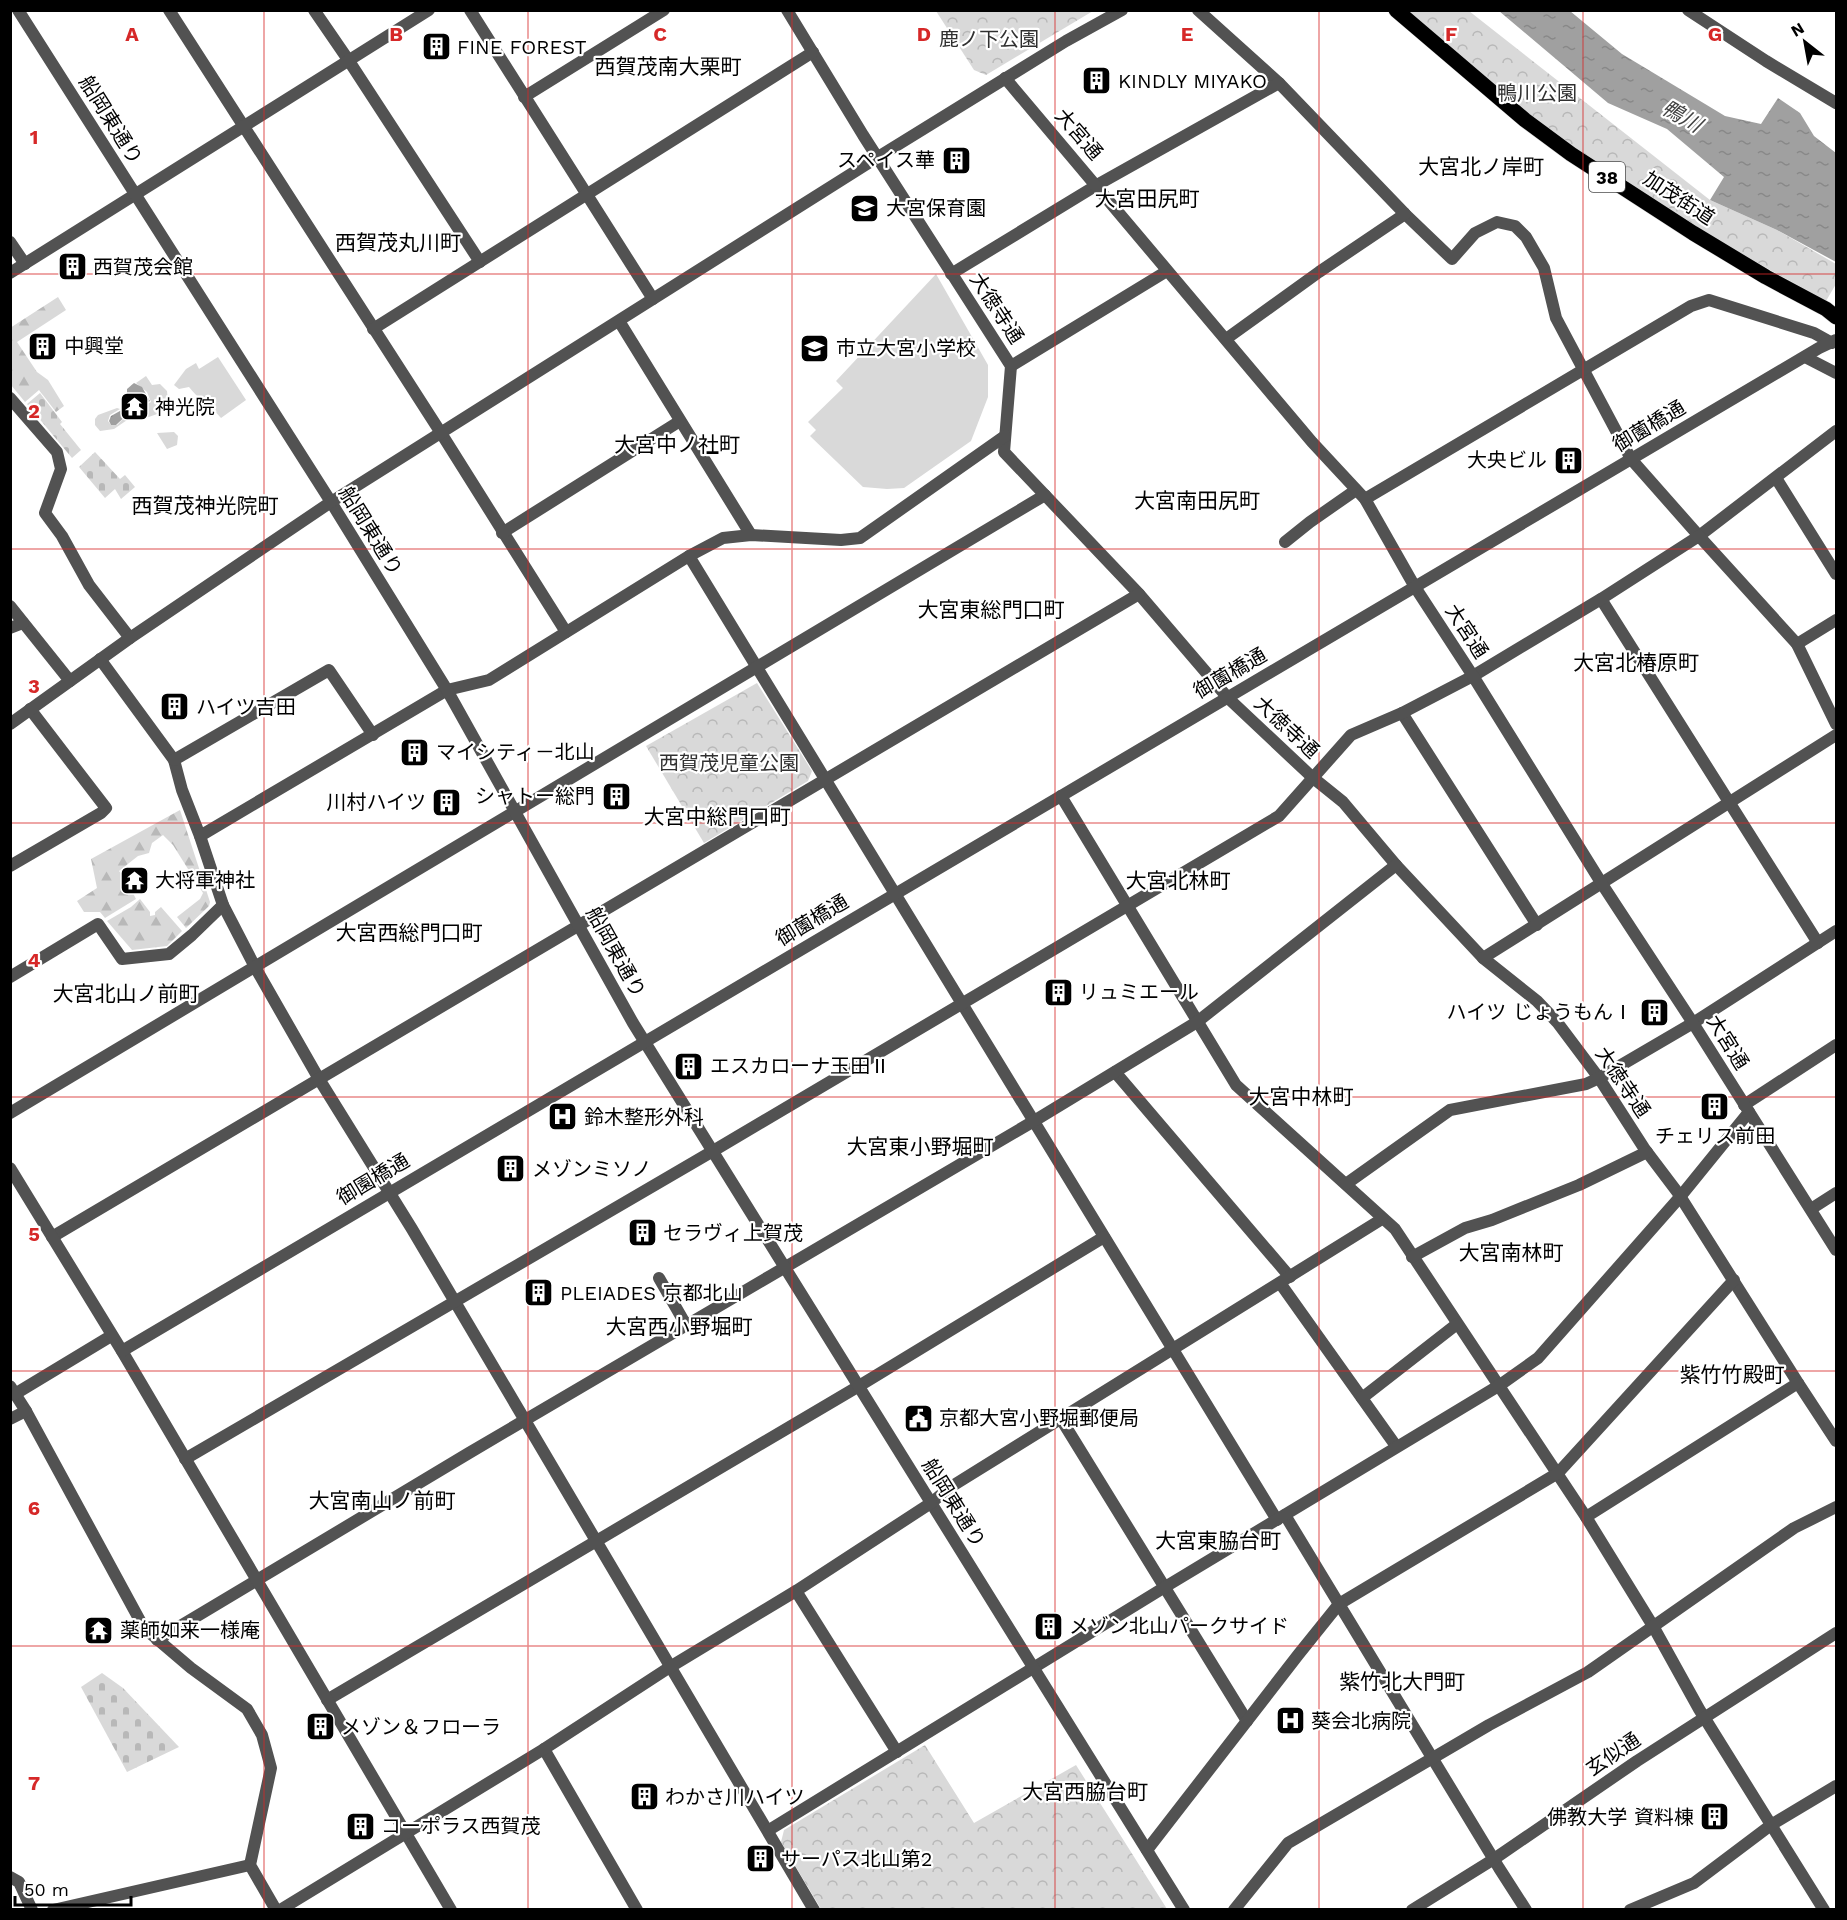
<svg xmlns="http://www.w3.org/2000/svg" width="1847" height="1920" font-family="'Work Sans','Noto Sans JP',sans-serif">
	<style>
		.forest { fill: url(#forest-firs) }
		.cemetery { fill: url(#cemetery-stones) }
		.park { fill: url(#park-crowns) }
		.garden { fill: #d9d9d9 }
		.water { fill: url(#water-ripples) }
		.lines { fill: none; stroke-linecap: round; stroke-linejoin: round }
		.primary-casing { stroke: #dbdbdb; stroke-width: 16 }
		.minor { stroke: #525252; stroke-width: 12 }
		.tertiary { stroke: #525252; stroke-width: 12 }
		.primary { stroke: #000; stroke-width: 15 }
		.grid { fill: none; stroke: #d62828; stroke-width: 1.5; stroke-opacity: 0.55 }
		.labels { text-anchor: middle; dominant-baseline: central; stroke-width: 4.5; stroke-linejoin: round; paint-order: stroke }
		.shield { fill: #fff; stroke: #4c4c4c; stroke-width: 1.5 }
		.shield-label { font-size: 18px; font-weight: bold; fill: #000 }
		.park-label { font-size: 20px; fill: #303030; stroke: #fff }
		.poi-label { font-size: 20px; fill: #000; stroke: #fff; text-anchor: start }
		.street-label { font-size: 20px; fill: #000; stroke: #fff }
		.neighbourhood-label { font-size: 21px; fill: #000; stroke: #fff }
		.water-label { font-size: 21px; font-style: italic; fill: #414141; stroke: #fff }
		.grid-label { font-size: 20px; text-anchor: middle; font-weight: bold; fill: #d62828; stroke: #fff; stroke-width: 4.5; stroke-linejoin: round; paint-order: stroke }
	</style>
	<defs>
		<pattern id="forest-firs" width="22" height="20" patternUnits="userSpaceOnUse" patternTransform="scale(1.5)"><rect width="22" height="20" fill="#d9d9d9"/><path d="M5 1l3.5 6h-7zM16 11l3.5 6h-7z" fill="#b8b8b8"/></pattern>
		<pattern id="cemetery-stones" width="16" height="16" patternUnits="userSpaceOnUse" patternTransform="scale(1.5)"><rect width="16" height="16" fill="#d9d9d9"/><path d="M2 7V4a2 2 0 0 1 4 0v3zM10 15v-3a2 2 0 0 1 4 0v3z" fill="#b8b8b8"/></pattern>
		<pattern id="park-crowns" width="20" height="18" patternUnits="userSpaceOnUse" patternTransform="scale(1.5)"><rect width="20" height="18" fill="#d9d9d9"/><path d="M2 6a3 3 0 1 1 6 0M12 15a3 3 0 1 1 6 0" fill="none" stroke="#b8b8b8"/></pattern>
		<pattern id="water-ripples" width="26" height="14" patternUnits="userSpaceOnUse" patternTransform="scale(1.5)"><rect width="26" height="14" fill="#a0a0a0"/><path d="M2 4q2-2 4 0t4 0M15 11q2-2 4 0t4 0" fill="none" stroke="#888"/></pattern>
	</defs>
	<rect width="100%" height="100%" fill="#fff"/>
	<g class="forest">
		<polygon points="58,297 66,310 17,342 37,372 48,380 64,406 56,412 39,390 25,402 11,385 10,328"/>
		<polygon points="180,810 210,902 209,906 186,928 177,917 200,899 203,893 173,845 163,835 152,843 149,853 138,856 119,871 133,888 131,889 136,899 105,918 100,912 84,912 77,901 97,888 91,859"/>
		<polygon points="140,899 150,912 150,916 155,915 155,912 161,907 182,931 167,946 132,950 107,921 131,907"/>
	</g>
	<g class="cemetery">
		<polygon points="40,393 62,422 60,424 81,450 72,458 27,404"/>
		<polygon points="95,452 120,479 125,475 135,487 121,499 115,489 105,498 79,467"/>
		<polygon points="102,1673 123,1688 179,1747 127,1772 81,1687"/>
	</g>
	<g class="park">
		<polygon points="936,11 1093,11 986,75 974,70"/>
		<polygon points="1407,11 1469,11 1710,200 1777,230 1836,264 1836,284 1826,301 1709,236 1572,149 1521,110"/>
		<polygon points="757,683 812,771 808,781 704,843 646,746"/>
		<polygon points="925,1745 974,1823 1076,1765 1167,1909 821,1909 781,1842 784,1830"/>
	</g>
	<g class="garden">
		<polygon points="936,274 988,365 988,397 971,441 904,488 887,489 863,487 810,436 816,430 808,422 843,388 836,381"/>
		<path d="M218,357l28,43 -25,18c-10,-12 -22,-18 -32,-31l-10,2 -5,-4 12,-16 10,-6 3,6z"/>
		<polygon points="146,376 152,385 160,384 167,391 168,402 160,413 143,419 130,414 151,402 147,392 136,383"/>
		<polygon points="117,408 120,409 110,415 108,421 111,425 117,425 127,415 130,418 114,429 100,431 95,425 95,419 98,415"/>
		<polygon points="174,432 178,436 177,445 167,449 157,433"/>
	</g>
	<g class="water">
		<polygon points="1499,11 1570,11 1622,54 1725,116 1761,124 1778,98 1800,113 1814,136 1836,153 1836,262 1777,230 1710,200 1724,177 1667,129 1608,103"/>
		<polygon points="134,383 142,387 150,401 131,411 116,425 111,425 109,421 111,416 127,407 127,389"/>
	</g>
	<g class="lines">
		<defs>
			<polyline id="primary" points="1396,10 1525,120 1571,154 1693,233 1766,277 1826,309 1836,317"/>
		</defs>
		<use href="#primary" class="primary-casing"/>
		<g class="minor">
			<polyline points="169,10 441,433 566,632"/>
			<polyline points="314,10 349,61 480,262"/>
			<polyline points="470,10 653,299"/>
			<polyline points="787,10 863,135 1011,366 1004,452 1139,594 1228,698 1312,777 1343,802 1396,865 1483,958 1537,1001 1557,1022 1599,1078 1644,1148 1678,1193 1798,1383 1836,1441"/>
			<polyline points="1198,10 1279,83 1405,214 1452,259 1475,233 1497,222 1515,226 1526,237 1544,268 1556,318 1631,459 1699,536 1836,431"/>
			<polyline points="524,97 664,10"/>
			<polyline points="10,242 25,264"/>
			<polyline points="10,273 429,10"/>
			<polyline points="951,274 1097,185 1279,83"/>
			<polyline points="619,321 751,535"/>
			<polyline points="373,329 813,52"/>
			<polyline points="1226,339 1319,272 1405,214"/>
			<polyline points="1805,357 1836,373"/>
			<polyline points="1011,366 1167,271"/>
			<polyline points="10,398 57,452 61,469 45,513 62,536 89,585 130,638"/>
			<polyline points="1776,478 1836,574"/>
			<polyline points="1365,499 1691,306 1709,300 1814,333 1832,343"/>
			<polyline points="502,533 680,421"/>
			<polyline points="1285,542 1310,522 1356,490"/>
			<polyline points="689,556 1277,1520"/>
			<polyline points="1601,599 1818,943"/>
			<polyline points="10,606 70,681"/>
			<polyline points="10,628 23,623"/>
			<polyline points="1797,644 1836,620"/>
			<polyline points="100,659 174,760 182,790 200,836 223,905 255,967 319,1079 412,1229 814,1910"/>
			<polyline points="1402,713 1537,925"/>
			<polyline points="174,760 329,670 373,735"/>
			<polyline points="1061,796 1236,1085 1395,1229 1586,1517 1653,1626 1699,1709 1824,1910"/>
			<polyline points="200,836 447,690 489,680 689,556 723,538 751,535 841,540 860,538 1005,436"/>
			<polyline points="10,866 101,813 106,808 30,709"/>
			<polyline points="1483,958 1836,735"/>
			<polyline points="10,977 98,924 122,959 169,954 192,935 223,905"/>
			<polyline points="1115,1072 1290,1277"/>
			<polyline points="1744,1105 1836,1045"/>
			<polyline points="10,1113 1045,495"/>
			<polyline points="1346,1184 1450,1110 1586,1084 1599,1078 1693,1023 1836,931"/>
			<polyline points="1811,1209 1836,1193"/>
			<polyline points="52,1237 1139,594"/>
			<polyline points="1412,1257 1465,1228 1492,1220 1579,1185 1647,1152"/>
			<polyline points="659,1278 686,1325"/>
			<polyline points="1280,1283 1396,1446"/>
			<polyline points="10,1386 26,1411 144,1628 191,1668 247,1709 262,1735 271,1768 250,1865 276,1910"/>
			<polyline points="15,1394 111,1336"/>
			<polyline points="1362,1398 1457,1324"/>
			<polyline points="10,1419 26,1411"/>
			<polyline points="1061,1419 1247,1721"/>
			<polyline points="185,1459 713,1151 1279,816 1351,735 1402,713 1473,676 1601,599 1699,536 1797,644 1836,724"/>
			<polyline points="931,1503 949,1488 1382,1219"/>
			<polyline points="1285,1515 1499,1868 1526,1910"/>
			<polyline points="1586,1517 1798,1383"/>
			<polyline points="796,1591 897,1752"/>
			<polyline points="157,1640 469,1453 1034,1121 1197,1022 1396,865"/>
			<polyline points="327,1700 859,1386 1104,1237"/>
			<polyline points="544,1749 637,1910"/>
			<polyline points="769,1830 1165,1587 1500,1385 1538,1358 1680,1197 1749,1112"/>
			<polyline points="1147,1850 1298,1655 1339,1604 1558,1473 1734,1280"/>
			<polyline points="10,1877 19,1882 32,1910"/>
			<polyline points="53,1910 250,1865"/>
			<polyline points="1234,1910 1288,1843 1489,1725 1588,1672 1794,1528 1836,1507"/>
			<polyline points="1630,1910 1694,1883 1771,1825 1836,1786"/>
		</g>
		<g class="tertiary">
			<polyline points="18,10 331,502 447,690 633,1023 1184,1910"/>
			<polyline points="1688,10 1766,61 1836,103"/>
			<polyline points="1005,78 1312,442 1365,499 1415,587 1473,676 1602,884 1693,1023 1836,1250"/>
			<polyline points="10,724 130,638 331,502 878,157 1066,41 1122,10"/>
			<polyline points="10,1168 122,1351 451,1910"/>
			<polyline points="122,1351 1819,348 1836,340"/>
			<polyline points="280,1910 544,1749 670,1667 796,1591 931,1503"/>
			<polyline points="1412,1910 1494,1859 1637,1761 1836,1633"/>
		</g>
		<use href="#primary" class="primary"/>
	</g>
	<path class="grid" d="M264,10v1900M528,10v1900M792,10v1900M1055,10v1900M1319,10v1900M1583,10v1900M10,274h1826M10,549h1826M10,823h1826M10,1097h1826M10,1371h1826M10,1646h1826"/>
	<defs>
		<symbol id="building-square" viewBox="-11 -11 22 22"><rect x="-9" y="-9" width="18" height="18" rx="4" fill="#000" stroke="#fff"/><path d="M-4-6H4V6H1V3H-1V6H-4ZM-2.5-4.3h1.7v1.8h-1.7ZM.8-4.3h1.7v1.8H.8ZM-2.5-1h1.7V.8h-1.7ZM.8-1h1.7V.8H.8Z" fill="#fff"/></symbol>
		<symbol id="school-square" viewBox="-11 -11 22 22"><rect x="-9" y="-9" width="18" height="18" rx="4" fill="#000" stroke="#fff"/><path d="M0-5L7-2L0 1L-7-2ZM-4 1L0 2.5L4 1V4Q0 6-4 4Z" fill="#fff"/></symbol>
		<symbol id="temple-square" viewBox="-11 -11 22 22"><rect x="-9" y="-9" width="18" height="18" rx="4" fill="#000" stroke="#fff"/><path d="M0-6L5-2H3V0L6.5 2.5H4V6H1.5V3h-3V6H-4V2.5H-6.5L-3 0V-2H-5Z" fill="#fff"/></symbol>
		<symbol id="hospital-square" viewBox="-11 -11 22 22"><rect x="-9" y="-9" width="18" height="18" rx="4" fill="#000" stroke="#fff"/><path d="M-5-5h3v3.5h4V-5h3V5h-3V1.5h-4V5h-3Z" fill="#fff"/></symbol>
		<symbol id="civic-square" viewBox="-11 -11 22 22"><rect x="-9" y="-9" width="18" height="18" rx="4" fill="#000" stroke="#fff"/><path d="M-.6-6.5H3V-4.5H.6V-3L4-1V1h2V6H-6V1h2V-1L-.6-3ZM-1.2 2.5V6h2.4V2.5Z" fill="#fff"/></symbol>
	</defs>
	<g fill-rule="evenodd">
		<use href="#building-square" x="420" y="30" width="33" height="33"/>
		<use href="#building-square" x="1080" y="64" width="33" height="33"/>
		<use href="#building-square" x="940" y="144" width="33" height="33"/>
		<use href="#school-square" x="848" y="192" width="33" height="33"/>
		<use href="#building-square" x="56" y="250" width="33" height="33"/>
		<use href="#building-square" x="26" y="330" width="33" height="33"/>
		<use href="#school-square" x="798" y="332" width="33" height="33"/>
		<use href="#temple-square" x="118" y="390" width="33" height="33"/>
		<use href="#building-square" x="1552" y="444" width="33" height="33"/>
		<use href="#building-square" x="158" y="690" width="33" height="33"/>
		<use href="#building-square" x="398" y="736" width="33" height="33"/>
		<use href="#building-square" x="600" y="780" width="33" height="33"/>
		<use href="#building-square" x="430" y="786" width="33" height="33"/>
		<use href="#temple-square" x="118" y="864" width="33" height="33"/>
		<use href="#building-square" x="1042" y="976" width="33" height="33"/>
		<use href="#building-square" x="1638" y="996" width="33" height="33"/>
		<use href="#building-square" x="672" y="1050" width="33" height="33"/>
		<use href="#building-square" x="1698" y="1090" width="33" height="33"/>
		<use href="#hospital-square" x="546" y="1100" width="33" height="33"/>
		<use href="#building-square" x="494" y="1152" width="33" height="33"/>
		<use href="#building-square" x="626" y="1216" width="33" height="33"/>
		<use href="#building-square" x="522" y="1276" width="33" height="33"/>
		<use href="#civic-square" x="902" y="1402" width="33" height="33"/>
		<use href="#building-square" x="1032" y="1610" width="33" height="33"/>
		<use href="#temple-square" x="82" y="1614" width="33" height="33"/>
		<use href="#hospital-square" x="1274" y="1704" width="33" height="33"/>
		<use href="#building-square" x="304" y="1710" width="33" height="33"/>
		<use href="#building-square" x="628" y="1780" width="33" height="33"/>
		<use href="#building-square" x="1698" y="1800" width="33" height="33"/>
		<use href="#building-square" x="344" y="1810" width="33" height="33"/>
		<use href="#building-square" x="744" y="1842" width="33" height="33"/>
	</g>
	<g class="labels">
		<rect class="shield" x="1589" y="162" width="36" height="30" rx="4.5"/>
		<g class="shield-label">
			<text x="1607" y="177">38</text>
		</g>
		<g class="park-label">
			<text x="989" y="39">鹿ノ下公園</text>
			<text x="1537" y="93">鴨川公園</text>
			<text x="729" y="763">西賀茂児童公園</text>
		</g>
		<g class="poi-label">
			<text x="457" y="47">FINE FOREST</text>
			<text x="1118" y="81">KINDLY MIYAKO</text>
			<text x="935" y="160" text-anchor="end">スペイス華</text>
			<text x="886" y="208">大宮保育園</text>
			<text x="93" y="267">西賀茂会館</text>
			<text x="64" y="346">中興堂</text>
			<text x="836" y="348">市立大宮小学校</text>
			<text x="155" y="407">神光院</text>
			<text x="1547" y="460" text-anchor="end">大央ビル</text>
			<text x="196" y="707">ハイツ吉田</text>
			<text x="436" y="752">マイシティ－北山</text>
			<text x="595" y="796" text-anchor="end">シャトー総門</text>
			<text x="426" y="802" text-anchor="end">川村ハイツ</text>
			<text x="155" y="880">大将軍神社</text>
			<text x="1079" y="992">リュミエール</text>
			<text x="1633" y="1012" text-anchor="end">ハイツ じょうもんⅠ</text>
			<text x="710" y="1066">エスカローナ玉田Ⅱ</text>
			<text x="584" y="1117">鈴木整形外科</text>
			<text x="1715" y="1136" text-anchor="middle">チェリス前田</text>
			<text x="532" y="1169">メゾンミソノ</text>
			<text x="663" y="1233">セラヴィ上賀茂</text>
			<text x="560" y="1293">PLEIADES 京都北山</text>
			<text x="939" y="1418">京都大宮小野堀郵便局</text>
			<text x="1069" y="1626">メゾン北山パークサイド</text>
			<text x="120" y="1630">薬師如来一様庵</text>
			<text x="1311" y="1721">葵会北病院</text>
			<text x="341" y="1727">メゾン＆フローラ</text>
			<text x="665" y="1797">わかさ川ハイツ</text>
			<text x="1694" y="1817" text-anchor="end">佛教大学 資料棟</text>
			<text x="381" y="1826">コーポラス西賀茂</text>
			<text x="781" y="1859">サーパス北山第2</text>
		</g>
		<g class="street-label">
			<text transform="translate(111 120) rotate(58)">船岡東通り</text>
			<text transform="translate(1079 134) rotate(49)">大宮通</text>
			<text transform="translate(1679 198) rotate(33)">加茂街道</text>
			<text transform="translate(997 308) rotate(57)">大徳寺通</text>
			<text transform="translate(1649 426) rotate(-31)">御薗橋通</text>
			<text transform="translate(371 531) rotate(58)">船岡東通り</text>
			<text transform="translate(1467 631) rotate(57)">大宮通</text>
			<text transform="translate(1230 673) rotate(-30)">御薗橋通</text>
			<text transform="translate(1287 727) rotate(43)">大徳寺通</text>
			<text transform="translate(812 920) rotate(-31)">御薗橋通</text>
			<text transform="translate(616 952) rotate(61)">船岡東通り</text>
			<text transform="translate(1728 1042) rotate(58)">大宮通</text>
			<text transform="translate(1623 1082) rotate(56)">大徳寺通</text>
			<text transform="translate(373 1179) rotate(-31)">御園橋通</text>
			<text transform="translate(954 1503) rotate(58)">船岡東通り</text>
			<text transform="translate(1613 1754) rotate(-34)">玄似通</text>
		</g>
		<g class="neighbourhood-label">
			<text x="668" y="66">西賀茂南大栗町</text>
			<text x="1481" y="166">大宮北ノ岸町</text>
			<text x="1147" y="198">大宮田尻町</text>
			<text x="398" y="242">西賀茂丸川町</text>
			<text x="677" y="444">大宮中ノ社町</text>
			<text x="1197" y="500">大宮南田尻町</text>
			<text x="205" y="505">西賀茂神光院町</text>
			<text x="991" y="609">大宮東総門口町</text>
			<text x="1636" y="662">大宮北椿原町</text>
			<text x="717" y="816">大宮中総門口町</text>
			<text x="1178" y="880">大宮北林町</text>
			<text x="409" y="932">大宮西総門口町</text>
			<text x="126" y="993">大宮北山ノ前町</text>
			<text x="1301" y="1096">大宮中林町</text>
			<text x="920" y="1146">大宮東小野堀町</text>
			<text x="1511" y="1252">大宮南林町</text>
			<text x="679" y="1326">大宮西小野堀町</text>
			<text x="1732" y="1374">紫竹竹殿町</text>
			<text x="382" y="1500">大宮南山ノ前町</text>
			<text x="1218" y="1540">大宮東脇台町</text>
			<text x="1402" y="1681">紫竹北大門町</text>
			<text x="1085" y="1791">大宮西脇台町</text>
		</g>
		<g class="water-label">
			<text transform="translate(1682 116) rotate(30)">鴨川</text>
		</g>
	</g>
	<g class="grid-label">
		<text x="132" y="41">A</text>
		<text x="396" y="41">B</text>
		<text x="660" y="41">C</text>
		<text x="924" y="41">D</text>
		<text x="1187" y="41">E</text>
		<text x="1451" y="41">F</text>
		<text x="1715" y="41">G</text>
		<text x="34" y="144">1</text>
		<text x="34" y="418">2</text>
		<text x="34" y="693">3</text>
		<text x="34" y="967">4</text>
		<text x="34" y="1241">5</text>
		<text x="34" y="1515">6</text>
		<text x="34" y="1790">7</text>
	</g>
	<rect width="1847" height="1920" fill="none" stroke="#000000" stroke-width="24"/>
	<g transform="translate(1805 42) rotate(329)" stroke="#ffffff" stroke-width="4.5" paint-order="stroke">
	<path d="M0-4.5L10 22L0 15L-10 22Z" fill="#000000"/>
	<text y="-9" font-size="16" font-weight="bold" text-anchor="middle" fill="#000000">N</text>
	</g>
	<path d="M15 1896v9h116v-9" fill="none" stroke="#000000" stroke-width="3"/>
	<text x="24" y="1896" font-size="18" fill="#000000" stroke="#ffffff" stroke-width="4.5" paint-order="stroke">50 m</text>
</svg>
